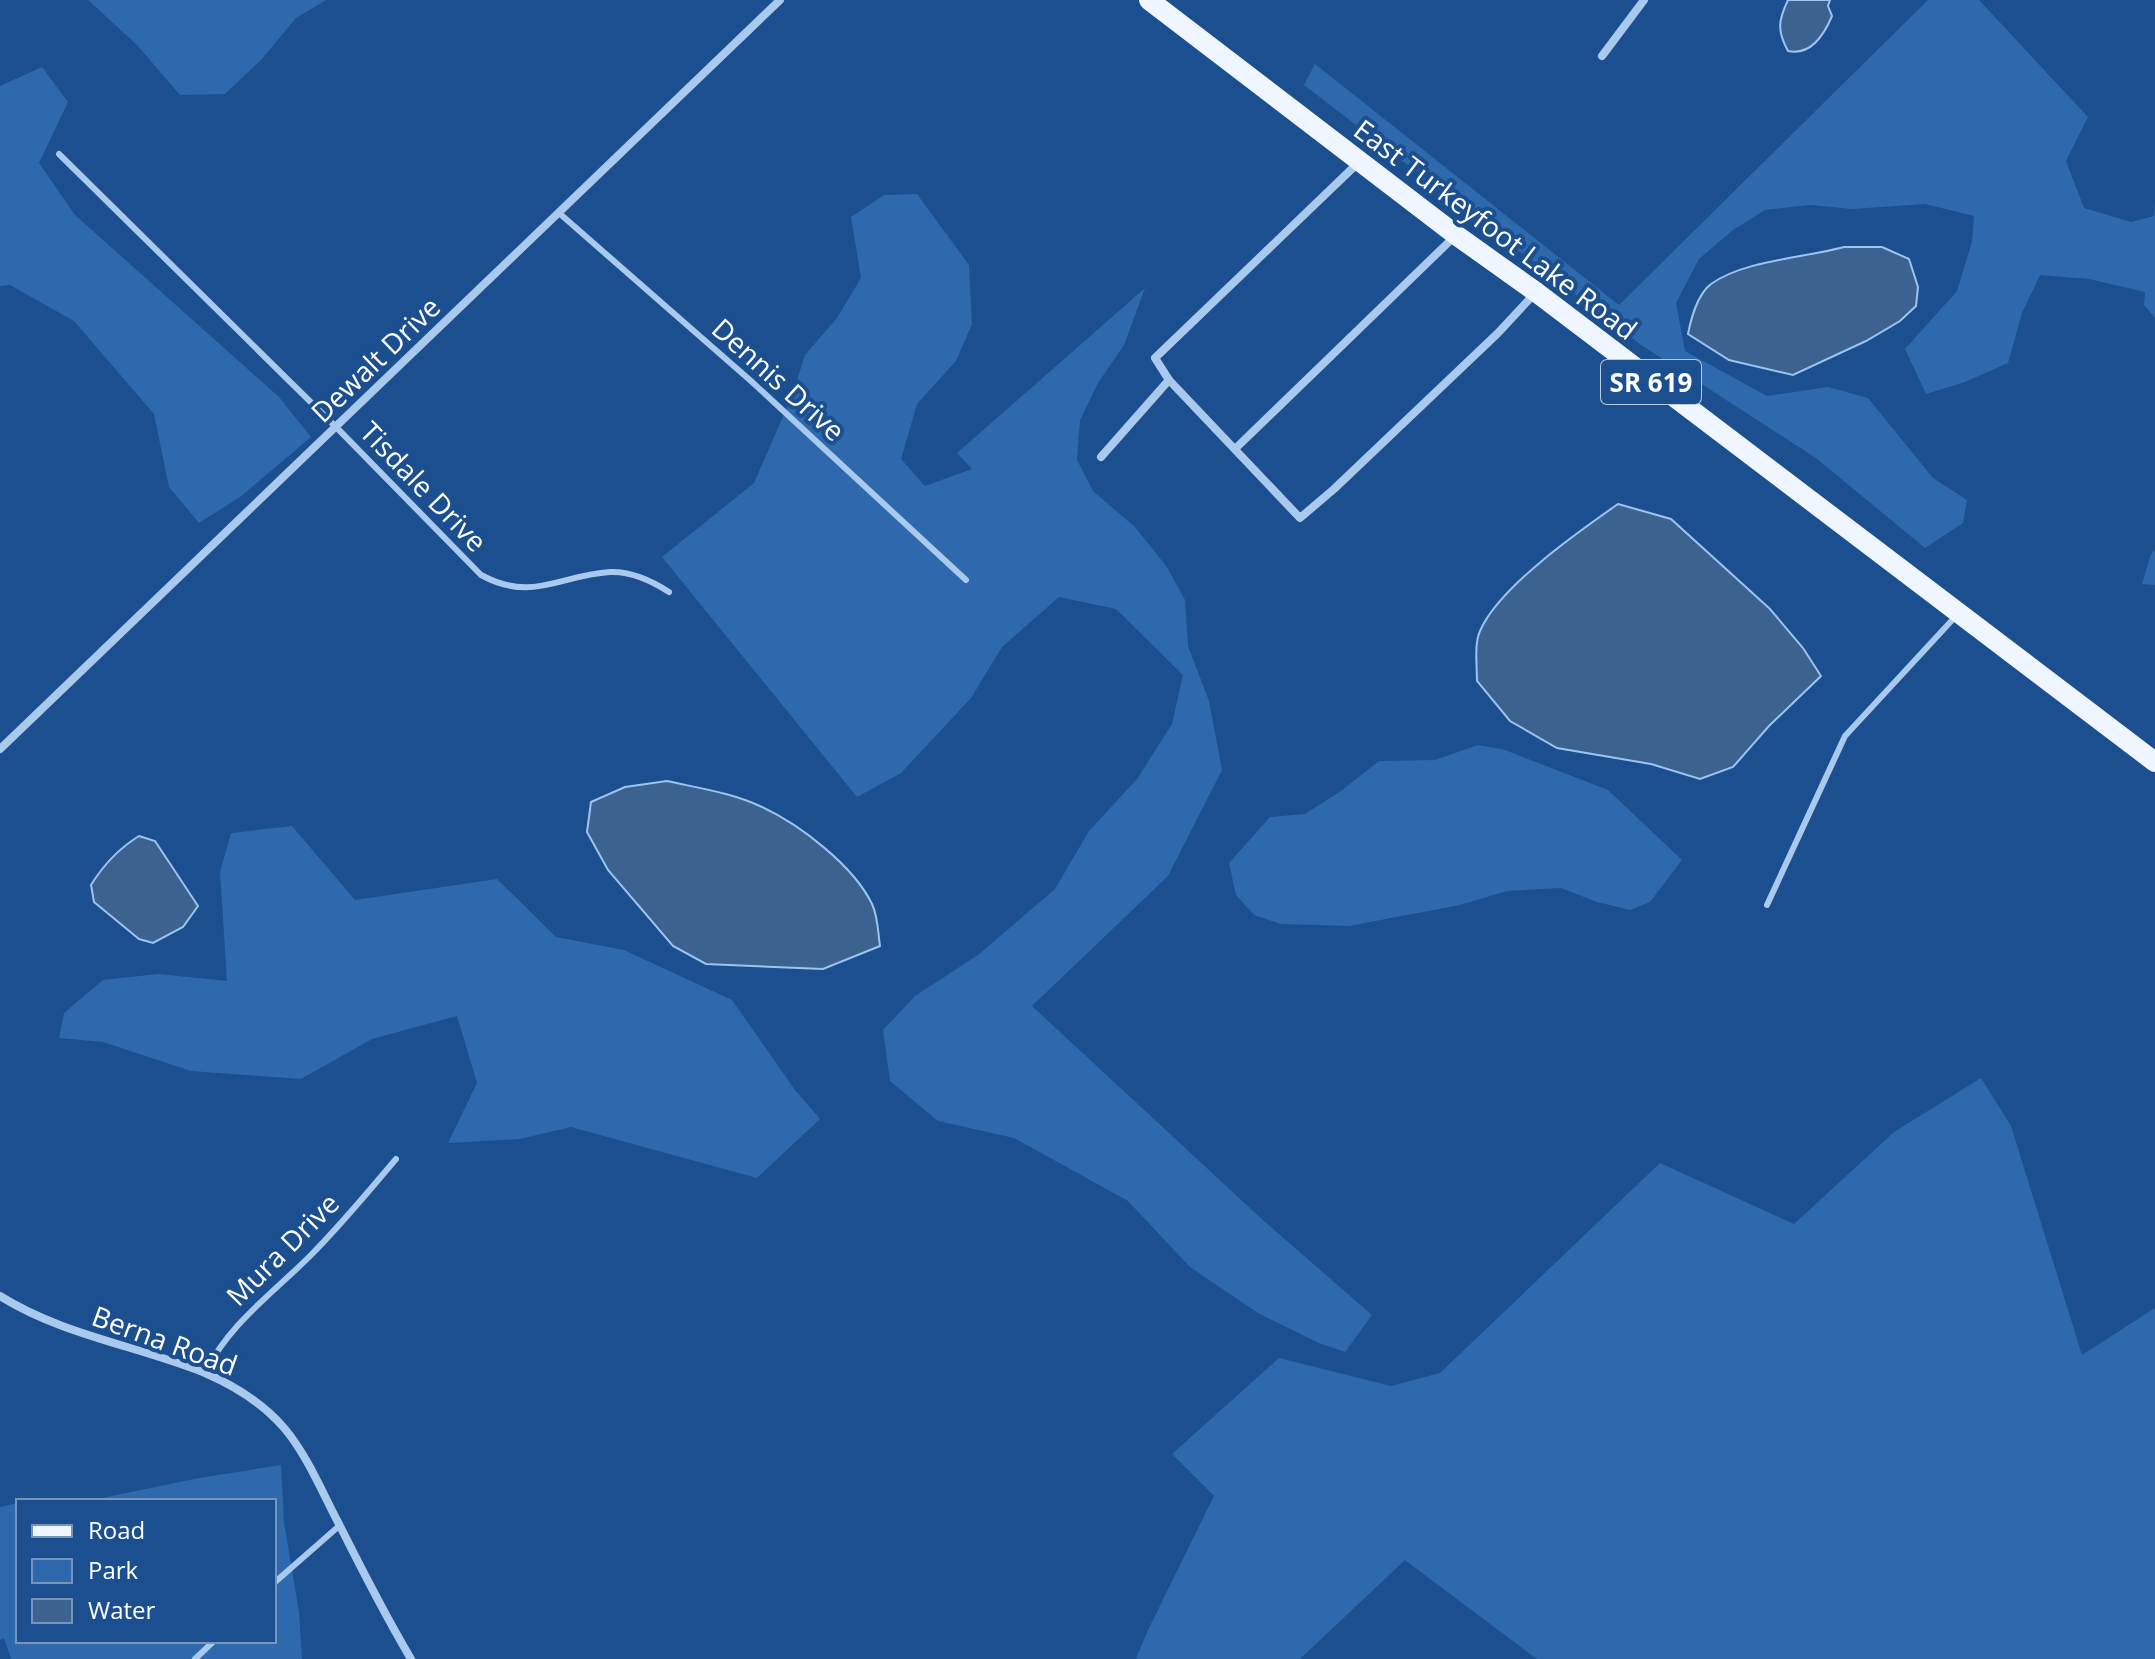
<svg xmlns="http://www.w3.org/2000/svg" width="2155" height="1659" font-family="'Open Sans',sans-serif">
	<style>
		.green { fill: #2e69ad }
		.water { fill: #3c6290; stroke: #9cc4f0; stroke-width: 2 }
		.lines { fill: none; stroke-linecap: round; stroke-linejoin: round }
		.service { stroke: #a9c9ee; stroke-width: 6 }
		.minor { stroke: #a9c9ee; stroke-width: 8 }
		.primary { stroke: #f0f6ff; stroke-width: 20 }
		.labels { text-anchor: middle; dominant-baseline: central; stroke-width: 8; stroke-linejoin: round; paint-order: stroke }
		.shield { fill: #1b4f8f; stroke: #bbcadd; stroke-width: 2 }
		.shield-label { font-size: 26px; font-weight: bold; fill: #fff }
		.street-label { font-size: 28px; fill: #fff; stroke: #1b4f8f }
	</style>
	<rect width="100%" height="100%" fill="#1b4f8f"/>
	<g class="green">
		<polygon points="88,0 326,0 296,18 261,60 225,94 180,95 137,45"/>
		<polygon points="1928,0 1979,0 2088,117 2066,161 2084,208 2131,222 2154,216 2155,201 2155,318 2144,305 2145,292 2089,279 2040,275 2022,313 2008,363 1965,382 1926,394 1905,349 1957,291 1972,242 1974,216 1925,204 1852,209 1811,205 1765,210 1733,230 1699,259 1676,303 1685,351 1767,396 1828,387 1868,398 1933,478 1967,500 1963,523 1925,548 1816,458 1641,345 1304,85 1315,64 1619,305"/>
		<polygon points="42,67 68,102 39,163 75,215 279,397 311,437 240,497 199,523 169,487 154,414 74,321 10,285 0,286 0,86"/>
		<polygon points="917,194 969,265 972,324 956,361 917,404 901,459 925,486 972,469 957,453 1145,288 1124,345 1098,383 1080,420 1077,460 1093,491 1135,527 1167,567 1185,600 1188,646 1209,701 1222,770 1168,876 1032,1006 1265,1222 1372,1315 1345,1352 1319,1343 1258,1313 1190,1267 1128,1201 1014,1138 938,1121 890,1081 883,1030 915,996 978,955 1055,889 1089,831 1137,779 1172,724 1183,675 1116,609 1059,597 1002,647 971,698 901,773 857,797 662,557 754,483 792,396 805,355 837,318 861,278 851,217 884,195"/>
		<polygon points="2155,550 2155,585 2142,584 2151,554"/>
		<polygon points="1478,745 1505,750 1608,790 1682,860 1650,902 1630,910 1597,902 1561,888 1507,891 1460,905 1349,926 1281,924 1254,915 1236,895 1229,863 1270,817 1305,814 1341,791 1379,761 1435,760"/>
		<polygon points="292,826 355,900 497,879 556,937 624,950 732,1000 795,1090 820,1119 757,1178 571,1127 520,1139 448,1143 477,1083 457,1016 372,1039 301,1079 191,1071 103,1042 59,1038 64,1013 103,980 158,974 227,981 220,872 231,833"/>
		<polygon points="1981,1078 2011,1126 2082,1355 2155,1308 2155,1659 1537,1659 1405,1560 1300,1659 1136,1659 1147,1632 1214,1496 1172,1454 1279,1358 1391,1386 1440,1373 1660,1163 1794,1224 1894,1132"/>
		<polygon points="281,1465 284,1522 299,1612 302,1659 11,1659 4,1638 0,1640 0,1507 18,1503 18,1641 274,1641 274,1501 29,1501 97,1499 199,1478"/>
	</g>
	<g class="water">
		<path d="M1788,0h42l-2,6 4,10c-8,19 -21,40 -44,35 -11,-20 -10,-30 0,-51z"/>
		<path d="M1844,247h38l27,12 9,28 -2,19 -16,15 -34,20 -73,34 -64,-15 -41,-26c3,-16 10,-40 23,-50 34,-24 93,-26 133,-37z"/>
		<path d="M1618,504l53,15 99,90 33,39 18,28 -52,50 -36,41 -33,12 -49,-15 -94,-16 -47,-27 -33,-40c0,-15 -3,-37 3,-50 19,-44 98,-99 138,-127z"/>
		<path d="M667,781c31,7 66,12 95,26 38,18 91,58 110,97 6,12 6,29 8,42l-57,23 -117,-5 -33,-18 -65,-76 -21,-38 4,-30 34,-15z"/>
		<path d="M139,836l16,5 43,65 -15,21 -30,16 -14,-4 -45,-37 -3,-17c13,-21 27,-36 48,-49z"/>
	</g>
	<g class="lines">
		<g class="service">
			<path d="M59,154l277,273 145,148c52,28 78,0 129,-3 21,-1 42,9 59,20"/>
			<polyline points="559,213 751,381 966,580"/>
			<polyline points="1767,905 1845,736 1955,617"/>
			<path d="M205,1373c24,-49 67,-79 105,-117 31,-31 58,-64 86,-97"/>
			<polyline points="274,1583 339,1526"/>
			<polyline points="195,1659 214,1641"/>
		</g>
		<g class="minor">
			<polyline points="1602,56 1644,0"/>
			<polyline points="1359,162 1155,358 1169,380 1300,518 1334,489 1498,333 1536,292"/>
			<polyline points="1236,448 1455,236"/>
			<polyline points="1101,457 1169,380"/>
			<polyline points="0,749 780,0"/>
			<path d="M0,1296c62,39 138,50 205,77 30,13 59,31 80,56 23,28 37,63 54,95 23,46 46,91 72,135"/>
		</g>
		<polyline class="primary" points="1149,0 1456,235 1536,292 2155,762"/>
	</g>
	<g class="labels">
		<rect class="shield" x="1601" y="360" width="100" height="44" rx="6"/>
		<g class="shield-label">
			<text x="1651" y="382">SR 619</text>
		</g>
		<g class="street-label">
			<text transform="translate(1496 229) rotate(37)">East Turkeyfoot Lake Road</text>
			<text transform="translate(375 359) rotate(-44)">Dewalt Drive</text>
			<text transform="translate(779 379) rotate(42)">Dennis Drive</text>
			<text transform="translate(424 486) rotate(46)">Tisdale Drive</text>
			<text transform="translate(282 1249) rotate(-45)">Mura Drive</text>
			<text transform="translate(165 1340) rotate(20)">Berna Road</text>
		</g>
	</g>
	<rect x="16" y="1499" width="260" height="144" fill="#1b4f8f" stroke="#7695bc" stroke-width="2"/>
	<rect x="32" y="1525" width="40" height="12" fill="#f0f6ff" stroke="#7695bc" stroke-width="2"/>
	<text x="88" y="1539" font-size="24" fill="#ffffff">Road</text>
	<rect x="32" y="1559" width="40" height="24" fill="#2e69ad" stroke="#7695bc" stroke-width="2"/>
	<text x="88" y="1579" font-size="24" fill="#ffffff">Park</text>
	<rect x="32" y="1599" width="40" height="24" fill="#3c6290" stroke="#7695bc" stroke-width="2"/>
	<text x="88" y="1619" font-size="24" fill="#ffffff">Water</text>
</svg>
